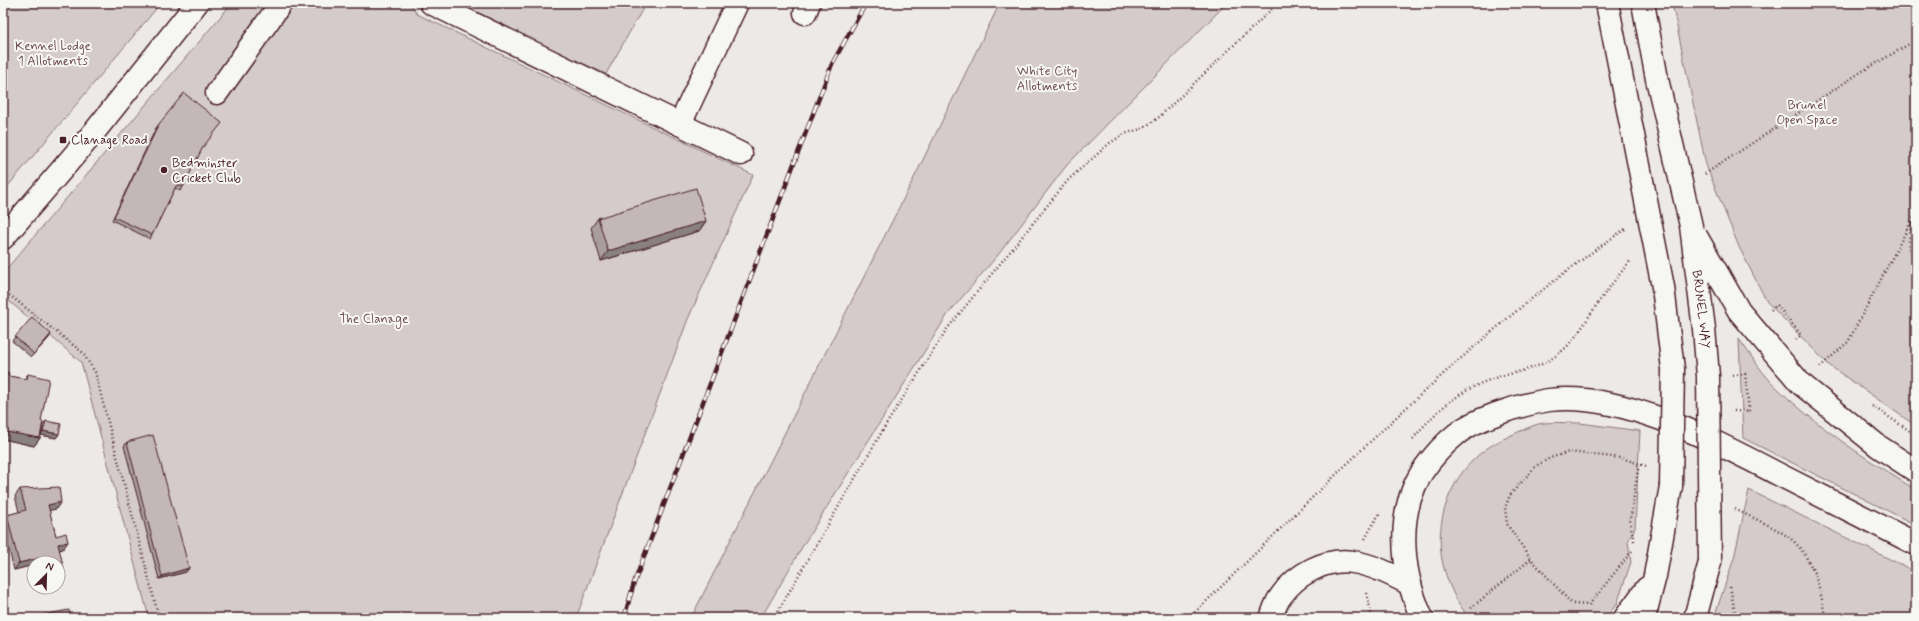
<svg xmlns="http://www.w3.org/2000/svg" width="1919" height="621" font-family="Mynerve,sans-serif">
	<style>
		.green { fill: #d4cbca; stroke: #8f757a }
		.lines { fill: none; stroke-linecap: round; stroke-linejoin: round }
		.minor-casing { stroke: #4a1f2b; stroke-width: 25 }
		.major-casing { stroke: #4a1f2b; stroke-width: 25 }
		.highway-casing { stroke: #4a1f2b; stroke-width: 25 }
		.path { stroke: #4a1f2b; stroke-width: 2.5; stroke-dasharray: 1 3; stroke-linecap: butt }
		.minor { stroke: #f6f6f2; stroke-width: 22 }
		.major { stroke: #f6f6f2; stroke-width: 22 }
		.highway { stroke: #f6f6f2; stroke-width: 22 }
		.rail-casing { stroke: #4a1f2b; stroke-width: 4.5 }
		.rail { stroke: #f6f6f2; stroke-width: 3; stroke-dasharray: 9; stroke-linecap: butt }
		.highway-bridge-casing { stroke: #4a1f2b; stroke-width: 25; stroke-linecap: butt }
		.path-bridge { stroke: #4a1f2b; stroke-width: 2.5; stroke-dasharray: 1 3; stroke-linecap: butt }
		.highway-bridge { stroke: #f6f6f2; stroke-width: 22 }
		.wall { fill: #a99d9d; stroke: #4a1f2b }
		.shaded-wall { fill: #898080; stroke: #4a1f2b }
		.building { fill: #c4b7b7; stroke: #4a1f2b }
		.poi-dot { fill: #4a1f2b; stroke: #f6f6f2; stroke-width: 1.5 }
		.labels { text-anchor: middle; dominant-baseline: central; stroke-width: 4; stroke-linejoin: round; paint-order: stroke }
		.park-label { font-size: 13px; fill: #6c4a53; stroke: #f6f6f2 }
		.poi-label { font-size: 13px; fill: #4a1f2b; stroke: #f6f6f2; text-anchor: start }
		.street-label { font-size: 13px; fill: #4a1f2b; stroke: #f6f6f2 }
	</style>
	<rect width="100%" height="100%" fill="#ece9e6"/>
	<filter id="ink" filterUnits="userSpaceOnUse"><feTurbulence type="fractalNoise" baseFrequency=".025" numOctaves="2"/><feDisplacementMap in="SourceGraphic" scale="8" xChannelSelector="R" yChannelSelector="G"/><feConvolveMatrix kernelMatrix="1 2 1 2 8 2 1 2 1" color-interpolation-filters="sRGB"/></filter>
	<g filter="url(#ink)">
		<g class="green">
			<polygon points="3,3 161,3 3,192"/>
			<polygon points="232,3 410,3 417,14 753,175 688,319 576,618 149,618 81,362 3,296 3,273"/>
			<polygon points="452,3 646,3 606,74"/>
			<polygon points="1000,3 1227,3 1067,165 998,255 948,314 805,542 761,618 691,618 913,180"/>
			<polygon points="1672,3 1916,3 1916,426 1830,366 1767,302 1739,247 1706,165"/>
			<path d="M1739,339c11,15 21,31 33,44 42,42 94,76 144,107v35l-173,-87z"/>
			<path d="M1580,423l60,8 -5,97 -7,13 3,21 -14,42 -12,14h-135c-14,-14 -22,-35 -27,-53 -10,-43 7,-90 43,-116 11,-8 36,-19 49,-24 10,-4 33,-2 45,-2z"/>
			<polygon points="1749,490 1916,572 1916,618 1714,618 1734,558"/>
		</g>
		<g class="lines">
			<defs>
				<g id="minor">
					<polyline points="431,3 741,154"/>
					<polyline points="805,13 809,3"/>
					<polyline points="217,93 281,3"/>
					<polyline points="680,124 737,3"/>
				</g>
				<polyline id="major" points="3,238 95,131 197,3"/>
				<g id="highway">
					<path d="M1271,618c3,-8 5,-16 10,-22 15,-22 45,-38 72,-34 20,3 39,13 57,22"/>
					<path d="M1422,618c-22,-49 -28,-113 8,-157 25,-31 41,-39 78,-51 13,-4 27,-8 41,-10 73,-9 165,41 229,74 46,23 92,47 138,70"/>
					<polyline points="1625,618 1647,588"/>
					<polyline points="1644,618 1655,576 1671,486"/>
					<polyline points="1695,618 1710,562"/>
				</g>
			</defs>
			<use href="#minor" class="minor-casing"/>
			<use href="#major" class="major-casing"/>
			<use href="#highway" class="highway-casing"/>
			<g class="path">
				<polyline points="1705,174 1861,72 1916,40"/>
				<polyline points="1916,214 1912,220 1908,247 1916,264"/>
				<polyline points="3,290 82,352 95,372 159,618"/>
				<polyline points="1771,310 1777,305 1801,335 1796,339"/>
				<polyline points="1820,367 1848,342 1912,220"/>
				<polyline points="1872,406 1916,435"/>
				<polyline points="1734,411 1749,412 1747,390"/>
				<path d="M1413,439c21,-27 47,-49 79,-60 21,-7 44,-9 62,-22 20,-13 29,-32 42,-51 11,-16 23,-31 35,-46"/>
				<path d="M1735,509c17,9 36,16 52,27 24,16 35,55 38,82"/>
				<polyline points="1365,539 1380,512"/>
				<polyline points="1634,541 1630,522 1639,463"/>
				<polyline points="1632,551 1589,605 1572,604 1531,559 1507,524 1505,508 1510,495 1536,466 1550,458 1569,452 1621,458 1646,466"/>
				<polyline points="1730,587 1736,618"/>
				<polyline points="1367,593 1372,618"/>
				<polyline points="1471,608 1531,559"/>
				<polyline points="774,618 887,423 947,329 1069,179 1110,143 1124,134 1141,129 1157,119 1278,3"/>
				<path d="M1189,618c140,-135 276,-279 436,-389"/>
			</g>
			<use href="#minor" class="minor"/>
			<use href="#major" class="major"/>
			<use href="#highway" class="highway"/>
			<defs>
				<polyline id="rail" points="624,618 634,583 832,64 866,3"/>
			</defs>
			<use href="#rail" class="rail-casing"/>
			<use href="#rail" class="rail"/>
			<defs>
				<g id="highway-bridge">
					<polyline points="1607,3 1663,287 1673,369 1671,486"/>
					<path id="s1" d="M1643,3l14,76 34,147 13,103 4,47 2,186"/>
					<polyline points="1696,236 1739,311 1801,384 1878,446 1916,471"/>
				</g>
			</defs>
			<use href="#highway-bridge" class="highway-bridge-casing"/>
			<polyline class="path-bridge" points="1733,375 1745,374 1747,390"/>
			<use href="#highway-bridge" class="highway-bridge"/>
		</g>
		<g class="wall">
			<polygon points="159,124 202,148 183,187 180,191 175,188 152,235 150,239 112,220 156,128"/>
			<polygon points="598,218 706,221 699,231 601,261 591,228"/>
			<polygon points="15,337 49,338 31,357 12,341"/>
			<polygon points="3,371 8,376 24,379 28,374 41,421 40,438 34,446 3,439"/>
			<polygon points="46,421 59,434 56,438 41,435 43,424"/>
			<polygon points="127,442 189,568 186,572 159,579 124,446"/>
			<polygon points="20,489 56,509 49,510 56,536 63,549 59,550 59,576 58,563 34,563 34,565 14,570 3,526 3,521 7,515 19,512 15,496"/>
		</g>
		<g class="shaded-wall">
			<polygon points="706,221 699,231 601,261 608,251"/>
			<polygon points="51,334 49,338 31,357 34,354"/>
			<polygon points="3,424 8,425 3,432"/>
			<polygon points="43,431 59,434 56,438 41,435"/>
			<polygon points="7,432 40,438 34,446 3,439 3,437"/>
			<polygon points="3,490 7,490 4,494 3,494"/>
			<polygon points="61,502 56,509 43,512 48,505"/>
			<polygon points="68,542 63,549 53,552 58,544"/>
			<polygon points="40,558 36,563 34,563 34,565 14,570 19,563"/>
			<polygon points="189,568 186,572 159,579 162,576"/>
			<polygon points="64,569 59,576 58,577 58,572"/>
		</g>
		<g class="building">
			<polygon points="184,93 222,123 203,147 183,187 177,184 152,235 114,217 159,124"/>
			<polygon points="696,188 706,221 608,251 598,218"/>
			<polygon points="32,317 51,334 34,354 15,337"/>
			<polygon points="3,371 9,373 8,376 27,379 28,374 49,379 41,421 43,421 40,438 7,432 8,425 3,424"/>
			<polygon points="46,421 61,424 59,434 43,431"/>
			<polygon points="153,435 189,568 162,576 127,442"/>
			<polygon points="3,470 6,470 7,490 3,490"/>
			<polygon points="59,487 61,502 48,505 56,536 66,533 68,542 58,544 64,569 58,572 58,563 41,563 40,558 19,563 7,515 26,510 20,489"/>
			<polygon points="69,610 70,618 43,618 42,615"/>
		</g>
	</g>
	<g class="poi-dot">
		<rect x="59" y="136" width="8" height="8" rx="2"/>
		<circle cx="164" cy="170" r="4"/>
	</g>
	<g class="labels">
		<g class="park-label">
			<text x="53" y="46">Kennel Lodge<tspan x="53" dy="15">1 Allotments</tspan></text>
			<text x="1047" y="71">White City<tspan x="1047" dy="15">Allotments</tspan></text>
			<text x="1807" y="105">Brunel<tspan x="1807" dy="15">Open Space</tspan></text>
			<text x="374" y="319">The Clanage</text>
		</g>
		<g class="poi-label">
			<text x="71" y="140">Clanage Road</text>
			<text x="172" y="163">Bedminster<tspan x="172" dy="15">Cricket Club</tspan></text>
		</g>
		<g class="street-label">
			<text stroke="none"><textPath href="#s1" startOffset="312">BRUNEL WAY</textPath></text>
		</g>
	</g>
	<rect width="1919" height="621" fill="none" stroke="#f6f6f2" stroke-width="16"/>
	<rect x="8" y="8" width="1903" height="605" fill="none" stroke="#4a1f2b" stroke-width="1.5" filter="url(#ink)"/>
	<g transform="translate(46 575) rotate(23)"><circle r="19" fill="#f6f6f2" stroke="#b1a0a2"/>
	<path d="M0-3L7 15L0 10L-7 15Z" fill="#4a1f2b"/>
	<text y="-6" font-size="11" font-weight="bold" text-anchor="middle" fill="#4a1f2b">N</text>
	</g>
</svg>
